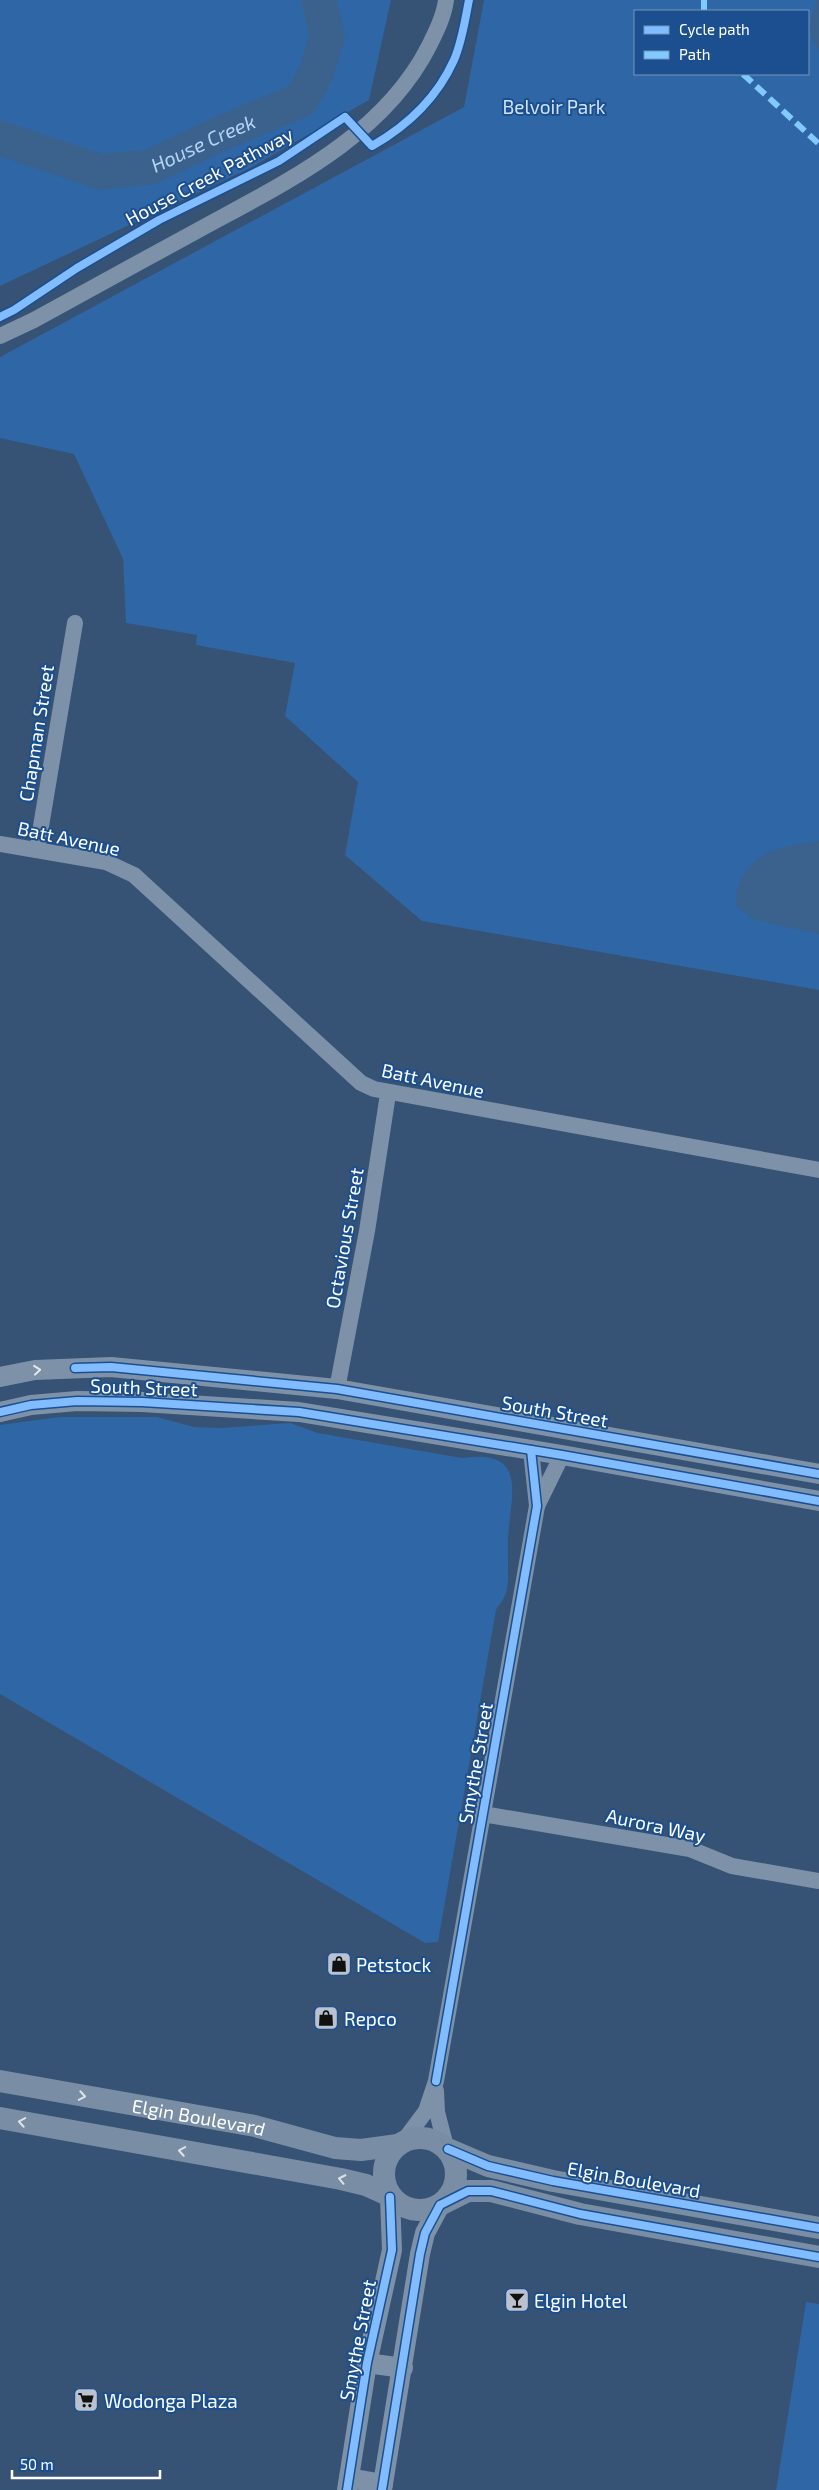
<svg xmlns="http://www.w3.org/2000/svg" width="819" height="2490" font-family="'Exo 2',sans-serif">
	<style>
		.green { fill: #2f66a5; fill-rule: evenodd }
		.water { fill: #3b618d }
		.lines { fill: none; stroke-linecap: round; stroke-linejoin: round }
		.river { stroke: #3b618d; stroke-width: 35 }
		.minor { stroke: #7d92a8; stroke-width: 16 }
		.tertiary { stroke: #7d92a8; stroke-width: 20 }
		.secondary { stroke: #798da4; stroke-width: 22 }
		.quiet { stroke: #80caff; stroke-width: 6; stroke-dasharray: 12 6; stroke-linecap: butt }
		.cycleway-casing { stroke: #1b4f8f; stroke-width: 11 }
		.cycleway { stroke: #80bcff; stroke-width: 8 }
		.oneway { stroke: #e5e9ee }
		.oneway2 { stroke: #dee2e8 }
		.labels { text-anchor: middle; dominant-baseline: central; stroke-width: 4; stroke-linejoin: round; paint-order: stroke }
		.park-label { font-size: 19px; fill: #cfe3fa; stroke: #1b4f8f }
		.street-label { font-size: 19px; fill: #fff; stroke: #1b4f8f }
		.poi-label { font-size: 19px; fill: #fff; stroke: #1b4f8f; text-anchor: start }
		.water-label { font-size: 20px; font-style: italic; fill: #b5d3f5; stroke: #1b4f8f }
	</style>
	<rect width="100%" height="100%" fill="#365274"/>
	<g class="green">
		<polygon points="0,0 391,0 369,100 248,169 0,286"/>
		<path d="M484,0h335v990l-397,-69 -77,-66 13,-73 -73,-66 10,-53 -99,-18 1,-10 -71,-12 -3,-64 -49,-105 -74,-16v-81l464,-250zM635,11h173v63h-173z"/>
		<path d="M60,1417h97l37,10 27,1 69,-5 28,10 144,25c68,-10 48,39 46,81 -1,15 2,41 -2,54 -2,6 -7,12 -10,17l-58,332 -13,1 -425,-249v-269z"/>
		<polygon points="806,2302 819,2304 819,2490 776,2490"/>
	</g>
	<g class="water">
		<path d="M817,0h2v49c-14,-12 -7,-34 -2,-49z"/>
		<path d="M819,841v93l-63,-14 -19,-13c-5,-22 14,-48 35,-56 14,-6 32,-7 47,-10z"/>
	</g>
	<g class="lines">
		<path class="river" id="s1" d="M0,138l101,34 49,-5 72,-34 79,-33 16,-29 10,-34 -8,-37"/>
		<g class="minor">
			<path d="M0,336l34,-16c52,-29 106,-58 159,-87 87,-48 189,-94 236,-187 7,-14 15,-30 17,-46"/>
			<polyline points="0,844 106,862 134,875 361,1083 374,1089 819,1170"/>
			<polyline points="37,850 75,623"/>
			<polyline points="337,1389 367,1231 388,1094"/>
			<polyline points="537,1506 562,1455"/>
			<polyline points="483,1814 690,1849 732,1866 819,1881"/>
			<polyline points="436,2091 437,2112 446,2147"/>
			<polyline points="402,2143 426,2111 436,2081 537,1506 531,1450"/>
		</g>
		<g class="tertiary">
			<polyline points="0,1377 35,1370 111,1367 337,1389 819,1474"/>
			<polyline points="0,1412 31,1405 77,1401 142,1402 299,1412 562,1455 819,1501"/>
			<polyline points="367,2363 403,2368"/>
			<polyline points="349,2478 383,2484"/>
			<polyline points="347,2490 367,2363 392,2250 390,2197"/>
			<polyline points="382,2490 420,2254 425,2233 440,2205"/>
		</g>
		<g class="secondary">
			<path id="s2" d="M0,2081l255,45 80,22 26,2 37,-5"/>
			<polyline points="0,2118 341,2179 366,2185 388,2195"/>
			<circle cx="420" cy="2174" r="36"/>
			<polyline points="448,2149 488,2166 553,2181 819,2228"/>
			<polyline points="442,2204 468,2191 491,2191 580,2214 819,2257"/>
		</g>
		<g class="quiet">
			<polyline points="704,11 704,0"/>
			<polyline points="743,74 819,144"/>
		</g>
		<defs>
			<g id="cycleway">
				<path d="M0,317l14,-7 63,-42 82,-48 120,-59 66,-44 27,29c35,-20 65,-48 82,-86 8,-18 11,-40 15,-60"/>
				<polyline points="75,1368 111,1367 337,1389 819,1474"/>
				<polyline points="0,1412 31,1405 77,1401 142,1402 299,1412 562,1455 819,1501"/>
				<polyline points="436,2081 537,1506 531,1450"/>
				<polyline points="448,2149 488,2166 553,2181 819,2228"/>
				<polyline points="442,2204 468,2191 491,2191 580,2214 819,2257"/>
				<polyline points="347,2490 367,2363 392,2250 390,2197"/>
				<polyline points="382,2490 420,2254 425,2233 440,2205"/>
			</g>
		</defs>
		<use href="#cycleway" class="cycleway-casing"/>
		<use href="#cycleway" class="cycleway"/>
	</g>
	<defs><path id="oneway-chevron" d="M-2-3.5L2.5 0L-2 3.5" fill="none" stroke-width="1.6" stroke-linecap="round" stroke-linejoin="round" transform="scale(1.25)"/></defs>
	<use class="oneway" href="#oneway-chevron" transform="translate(37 1370) rotate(-6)"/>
	<g class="oneway2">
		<use href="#oneway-chevron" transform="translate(82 2096) rotate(10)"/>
		<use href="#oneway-chevron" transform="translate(22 2122) rotate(-170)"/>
		<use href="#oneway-chevron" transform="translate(182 2151) rotate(-170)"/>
		<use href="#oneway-chevron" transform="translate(342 2179) rotate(-168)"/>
	</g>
	<defs>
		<symbol id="shop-square" viewBox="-11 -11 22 22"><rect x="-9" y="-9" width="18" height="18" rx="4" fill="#b9c2ce" stroke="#1b4f8f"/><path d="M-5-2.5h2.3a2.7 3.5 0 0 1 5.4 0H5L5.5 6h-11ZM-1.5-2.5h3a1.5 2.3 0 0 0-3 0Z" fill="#111"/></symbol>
		<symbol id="bar-square" viewBox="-11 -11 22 22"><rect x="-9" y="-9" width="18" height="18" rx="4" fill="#b9c2ce" stroke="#1b4f8f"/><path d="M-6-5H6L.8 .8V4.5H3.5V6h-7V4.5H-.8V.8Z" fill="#111"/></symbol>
		<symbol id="supermarket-square" viewBox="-11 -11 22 22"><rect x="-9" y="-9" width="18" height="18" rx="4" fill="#b9c2ce" stroke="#1b4f8f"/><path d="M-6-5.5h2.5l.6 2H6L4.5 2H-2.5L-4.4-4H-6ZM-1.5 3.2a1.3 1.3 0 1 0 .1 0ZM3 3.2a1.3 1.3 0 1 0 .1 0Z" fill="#111"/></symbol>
	</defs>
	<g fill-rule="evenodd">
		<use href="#shop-square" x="325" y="1950" width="28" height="28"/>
		<use href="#shop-square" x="312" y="2004" width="28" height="28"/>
		<use href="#bar-square" x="503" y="2286" width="28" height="28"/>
		<use href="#supermarket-square" x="72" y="2386" width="28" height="28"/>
	</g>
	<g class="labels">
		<g class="park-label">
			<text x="554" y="106">Belvoir Park</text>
		</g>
		<g class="street-label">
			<text transform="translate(209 176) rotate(-28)">House Creek Pathway</text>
			<text transform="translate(36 733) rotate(-81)">Chapman Street</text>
			<text transform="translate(69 838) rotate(12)">Batt Avenue</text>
			<text transform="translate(433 1080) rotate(12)">Batt Avenue</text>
			<text transform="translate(344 1238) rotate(-80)">Octavious Street</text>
			<text transform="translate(144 1387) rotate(2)">South Street</text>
			<text transform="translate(555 1411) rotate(10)">South Street</text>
			<text transform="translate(475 1763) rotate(-80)">Smythe Street</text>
			<text transform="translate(656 1825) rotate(12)">Aurora Way</text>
			<text stroke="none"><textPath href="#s2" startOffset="202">Elgin Boulevard</textPath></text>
			<text transform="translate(634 2179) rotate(10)">Elgin Boulevard</text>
			<text transform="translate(357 2340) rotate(-79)">Smythe Street</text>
		</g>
		<g class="poi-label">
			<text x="356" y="1964">Petstock</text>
			<text x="344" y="2018">Repco</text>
			<text x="534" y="2300">Elgin Hotel</text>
			<text x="104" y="2400">Wodonga Plaza</text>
		</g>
		<g class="water-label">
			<text stroke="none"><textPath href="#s1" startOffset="214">House Creek</textPath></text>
		</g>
	</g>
	<rect x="634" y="10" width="175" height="65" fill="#1b4f8f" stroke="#7695bc"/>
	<rect x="644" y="26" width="25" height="8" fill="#80bcff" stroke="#7695bc"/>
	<text x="679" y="35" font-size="15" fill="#ffffff">Cycle path</text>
	<rect x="644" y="51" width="25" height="8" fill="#80caff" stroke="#7695bc"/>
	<text x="679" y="60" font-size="15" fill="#ffffff">Path</text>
	<path d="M12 2470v8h148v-8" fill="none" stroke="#ffffff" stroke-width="2.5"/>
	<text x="20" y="2470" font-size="15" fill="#ffffff" stroke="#1b4f8f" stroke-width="4" paint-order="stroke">50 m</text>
</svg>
